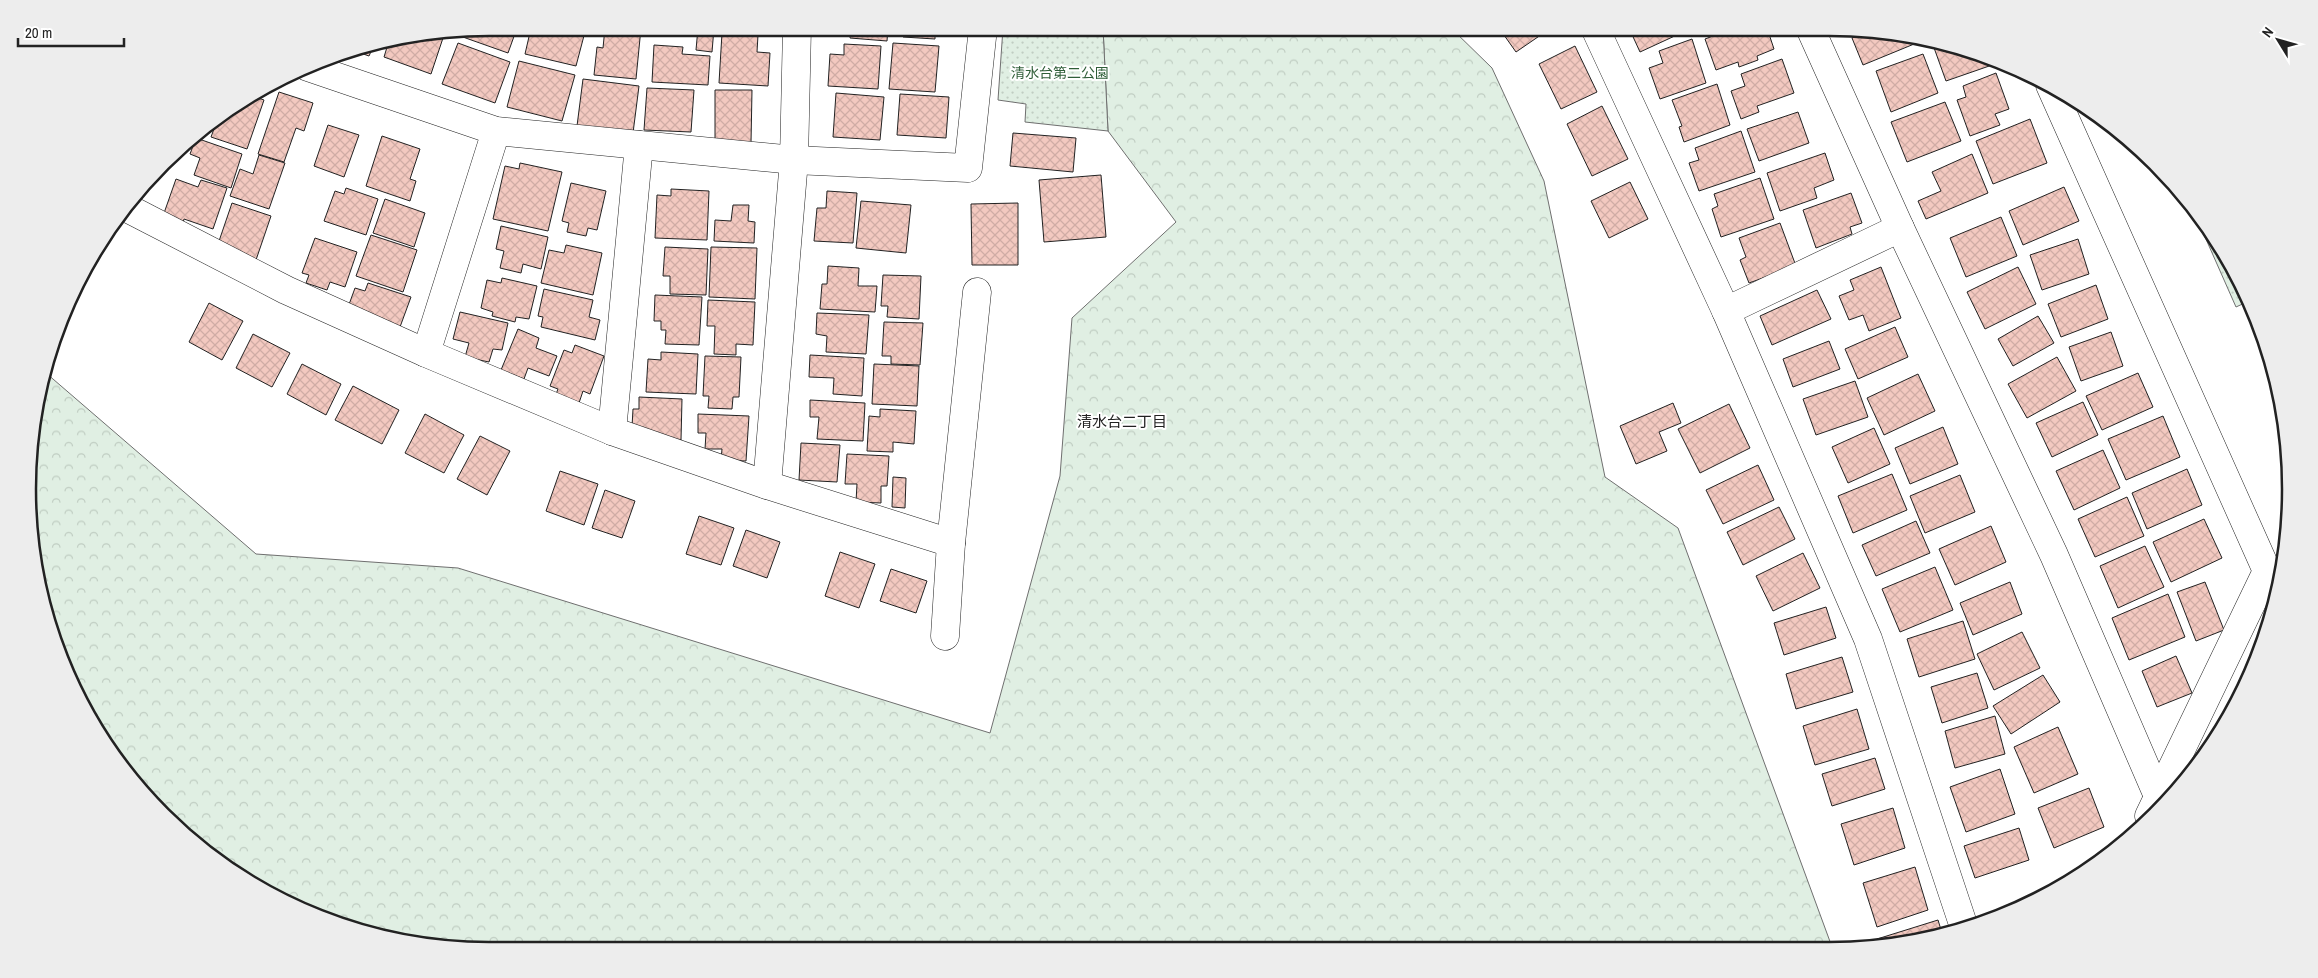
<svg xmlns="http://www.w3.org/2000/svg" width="2318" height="978" font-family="'Archivo Narrow','Noto Sans JP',sans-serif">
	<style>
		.forest { fill: url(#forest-crowns); stroke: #6f6f6f }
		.park { fill: url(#park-dots); stroke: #6f6f6f }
		.building { fill: url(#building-cross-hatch); stroke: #222 }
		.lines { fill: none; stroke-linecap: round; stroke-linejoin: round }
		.minor-casing { stroke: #222; stroke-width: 29 }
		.minor { stroke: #fff; stroke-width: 28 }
		.labels { text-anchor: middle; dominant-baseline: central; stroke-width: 4; stroke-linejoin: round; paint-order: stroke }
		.park-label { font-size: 14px; fill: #2f5e38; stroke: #fff }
		.neighbourhood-label { font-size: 15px; fill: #222; stroke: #fff }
		.rim { fill: none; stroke: #222; stroke-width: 2.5 }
	</style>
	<defs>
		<pattern id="forest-crowns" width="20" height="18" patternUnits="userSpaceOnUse" patternTransform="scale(1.25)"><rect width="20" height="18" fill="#e0efe3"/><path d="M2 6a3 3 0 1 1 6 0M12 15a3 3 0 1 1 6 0" fill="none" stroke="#c0cdc2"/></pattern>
		<pattern id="park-dots" width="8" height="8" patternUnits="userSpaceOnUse" patternTransform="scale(1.25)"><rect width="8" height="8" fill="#e0efe3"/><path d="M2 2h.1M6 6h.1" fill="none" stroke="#c0cdc2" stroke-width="1.8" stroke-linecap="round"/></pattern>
		<pattern id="building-cross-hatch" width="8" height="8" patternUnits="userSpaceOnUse" patternTransform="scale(1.25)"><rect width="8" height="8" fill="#f3c9c0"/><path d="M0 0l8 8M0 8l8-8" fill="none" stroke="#d0aca5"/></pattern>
	</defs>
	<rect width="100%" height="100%" fill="#fff"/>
	<polygon class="forest" points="1103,28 1451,28 1492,68 1544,181 1605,477 1678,528 1832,947 489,950 340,926 259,889 185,836 89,719 36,579 28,489 36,399 46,373 256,554 458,568 990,733 1060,476 1072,318 1176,222 1108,131"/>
	<g class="park">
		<polygon points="1003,28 1103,28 1108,131 1025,122 1026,104 998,100"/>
		<polygon points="2190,203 2243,285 2249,301 2236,307"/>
	</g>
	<g class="building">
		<polygon points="489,28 517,28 508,53 460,36 461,32"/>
		<polygon points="531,28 586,28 576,66 525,54"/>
		<polygon points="605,28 641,28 636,79 594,75 597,47 603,48"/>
		<polygon points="698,28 714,28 712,52 696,50"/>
		<polygon points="839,28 888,28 887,41 850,38 851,28"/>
		<polygon points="904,28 935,28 935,39 903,37"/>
		<polygon points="1499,28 1551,28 1516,52"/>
		<polygon points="1629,28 1692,28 1640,52"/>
		<polygon points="1722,28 1767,28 1774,49 1757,56 1758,60 1739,67 1738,62 1716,70 1705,39 1713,36 1711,31"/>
		<polygon points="722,33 758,35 757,52 770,53 768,86 719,83"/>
		<polygon points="1864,33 1919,42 1863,65 1852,38"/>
		<polygon points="444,35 431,74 384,57 388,44"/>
		<polygon points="1692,39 1706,83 1660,99 1649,68 1663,63 1659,51"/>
		<polygon points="458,43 510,62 495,103 442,84"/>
		<polygon points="893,43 939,46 935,92 889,89"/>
		<polygon points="844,44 881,46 878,89 828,86 830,54 844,55"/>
		<polygon points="654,45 683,47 682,54 710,56 708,85 652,82"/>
		<polygon points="1933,45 1978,52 1993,59 1995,64 1946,81"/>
		<polygon points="1575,46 1597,92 1561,109 1539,64"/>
		<polygon points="373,47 369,56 352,50"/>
		<polygon points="1923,54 1938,93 1891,112 1876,71"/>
		<polygon points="1782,59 1794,93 1757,106 1759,112 1741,119 1731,91 1745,86 1741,74"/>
		<polygon points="519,61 575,75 562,121 507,107"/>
		<polygon points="1996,73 2009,109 1995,114 2000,125 1970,136 1957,100 1966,97 1963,86"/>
		<polygon points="583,79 639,86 633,133 577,126"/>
		<polygon points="1717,84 1730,125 1684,142 1679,127 1682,126 1672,100"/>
		<polygon points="647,88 694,90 691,132 644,130"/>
		<polygon points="715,90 752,90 751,143 715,143"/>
		<polygon points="279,92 313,103 304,131 296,128 284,162 258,154"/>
		<polygon points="836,93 884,97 880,140 833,137"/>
		<polygon points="900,94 949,97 946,138 897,135"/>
		<polygon points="250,95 264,100 247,149 211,137 218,118"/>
		<polygon points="1945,102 1961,141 1907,162 1891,122"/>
		<polygon points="1602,106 1628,159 1592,176 1567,124"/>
		<polygon points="1798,112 1809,143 1759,161 1747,129"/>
		<polygon points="2030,119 2047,163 1993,184 1976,141"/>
		<polygon points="211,123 207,135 198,132"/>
		<polygon points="328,125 359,135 344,177 314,166"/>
		<polygon points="1741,131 1755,172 1699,191 1689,163 1699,160 1695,148"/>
		<polygon points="1013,133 1076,138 1073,172 1010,166"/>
		<polygon points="382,136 420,149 410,179 416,181 410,201 366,186"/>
		<polygon points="196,138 242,154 231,188 194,175 200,158 190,154"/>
		<polygon points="1825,153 1834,180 1814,188 1817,198 1780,211 1767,173"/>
		<polygon points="1972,154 1988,193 1926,219 1918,201 1941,191 1932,172"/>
		<polygon points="259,155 285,163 269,209 230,196 240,169 253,174"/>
		<polygon points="520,163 562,172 548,231 493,219 505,166 519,169"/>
		<polygon points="1101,175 1106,237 1044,242 1039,180"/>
		<polygon points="1760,178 1774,219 1721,237 1712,209 1718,206 1714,194"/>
		<polygon points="176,179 198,187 201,180 227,188 213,229 184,219 183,223 163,216"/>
		<polygon points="1630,182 1648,219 1609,238 1591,201"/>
		<polygon points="571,183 606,191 597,230 588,228 586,236 567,232 569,223 562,221"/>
		<polygon points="2064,187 2079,221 2023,245 2009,211"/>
		<polygon points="346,188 378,199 366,235 324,221 335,191 344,194"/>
		<polygon points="671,189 709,191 707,240 655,238 657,195 671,196"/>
		<polygon points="827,191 857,193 853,243 814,241 817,208 826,208"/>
		<polygon points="1851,193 1862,223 1850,227 1852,234 1816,248 1803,210"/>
		<polygon points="385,199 425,213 414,247 373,233"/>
		<polygon points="861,201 911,205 906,253 856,248"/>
		<polygon points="232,203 271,216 256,260 217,247"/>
		<polygon points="1018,203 1018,265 972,265 971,204"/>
		<polygon points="733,205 749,205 748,221 755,222 754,243 714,241 715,220 731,221"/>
		<polygon points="2001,217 2017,256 1966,277 1950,238"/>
		<polygon points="1780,223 1796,266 1749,283 1740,260 1746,257 1739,238"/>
		<polygon points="501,226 548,237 541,269 523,264 521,273 500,268 504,251 496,249"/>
		<polygon points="371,235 417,250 403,292 356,276"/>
		<polygon points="315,238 357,252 345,287 330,282 327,290 306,283 309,275 302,273"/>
		<polygon points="2078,239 2089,274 2042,290 2030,255"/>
		<polygon points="566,245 602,253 593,295 541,283 549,250 564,253"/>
		<polygon points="665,247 708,249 706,295 670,294 670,276 663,276"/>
		<polygon points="711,247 757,248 755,299 709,297"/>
		<polygon points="828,266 859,268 858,286 877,286 875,312 820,309 822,284 827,284"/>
		<polygon points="1881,267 1901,318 1869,331 1863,315 1849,320 1839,296 1854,290 1850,280"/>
		<polygon points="2018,267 2036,304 1985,329 1967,292"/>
		<polygon points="883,275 921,276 919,319 887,317 888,306 881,306"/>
		<polygon points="502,278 537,286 529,319 516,317 515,322 492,316 493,312 481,308 487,280 501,283"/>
		<polygon points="368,283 411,297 400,327 347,310 355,288 365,291"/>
		<polygon points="2096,285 2108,319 2061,337 2048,304"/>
		<polygon points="544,289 593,300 589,317 600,320 595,340 541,327 543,317 538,316"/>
		<polygon points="1817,290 1831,319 1772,345 1760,316"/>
		<polygon points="655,295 702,297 699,345 665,344 666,330 661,330 661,321 654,321"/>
		<polygon points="708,300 755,302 753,345 736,344 736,355 714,354 715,326 707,326"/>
		<polygon points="209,303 243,321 222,360 189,342"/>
		<polygon points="460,312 508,323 502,350 493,349 489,362 465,357 469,343 453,339"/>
		<polygon points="817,313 869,315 866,354 826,352 827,336 816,334"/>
		<polygon points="2038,316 2054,343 2013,366 1998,339"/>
		<polygon points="884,322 923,323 920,365 891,364 891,356 882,356"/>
		<polygon points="1895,327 1908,357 1858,379 1845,349"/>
		<polygon points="518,329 539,338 536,348 557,356 549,376 528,368 524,379 501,370"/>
		<polygon points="2111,332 2123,366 2081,381 2069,347"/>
		<polygon points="253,334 290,353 272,387 236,368"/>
		<polygon points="1829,341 1840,369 1793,387 1783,359"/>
		<polygon points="575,345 604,356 590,394 583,391 577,409 554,399 558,389 550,386 564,350 572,353"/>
		<polygon points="661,352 698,354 696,394 646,392 648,359 661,360"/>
		<polygon points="810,355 864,358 862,396 833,394 834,378 809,377"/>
		<polygon points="705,356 741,357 739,397 733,397 732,409 708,408 709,396 703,396"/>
		<polygon points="2057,357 2076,391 2027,418 2008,384"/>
		<polygon points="302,364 341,384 326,415 287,394"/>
		<polygon points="874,364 919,366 917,406 872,404"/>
		<polygon points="2138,373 2153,407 2102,430 2086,396"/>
		<polygon points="1918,374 1935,411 1884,435 1867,398"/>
		<polygon points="1855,381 1868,417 1816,435 1803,399"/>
		<polygon points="353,386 399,410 382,444 335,420"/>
		<polygon points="639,397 682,399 681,440 637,438 632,427 633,409 639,409"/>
		<polygon points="810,400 865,403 863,441 817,439 819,417 810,417"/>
		<polygon points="2083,402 2098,435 2052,457 2036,423"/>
		<polygon points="1673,403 1681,423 1659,432 1667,451 1636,464 1620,426"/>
		<polygon points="1729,404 1750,448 1700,473 1678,429"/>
		<polygon points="880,409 916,411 914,444 893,442 893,452 867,451 869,416 880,417"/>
		<polygon points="425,414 464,435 444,473 405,453"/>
		<polygon points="698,414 749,416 746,461 721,460 722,449 705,449 706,433 698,433"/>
		<polygon points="2163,416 2180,457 2126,480 2108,439"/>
		<polygon points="1943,427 1958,464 1910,484 1895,448"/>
		<polygon points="1874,428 1890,464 1848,483 1832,447"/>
		<polygon points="480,436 510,451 487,495 457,479"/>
		<polygon points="801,443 840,445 837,482 799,480"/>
		<polygon points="2103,450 2120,488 2074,510 2056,471"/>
		<polygon points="847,454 889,456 887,486 881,486 881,503 856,502 857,484 845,484"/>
		<polygon points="1758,465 1774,500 1723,524 1706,490"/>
		<polygon points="2187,469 2202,505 2147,529 2132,493"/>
		<polygon points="560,471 598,484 584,525 546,511"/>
		<polygon points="1892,474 1907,510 1853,533 1838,496"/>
		<polygon points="1960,475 1975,512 1925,533 1910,496"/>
		<polygon points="893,477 906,478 905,508 892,507"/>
		<polygon points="605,490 635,501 622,538 592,528"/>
		<polygon points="2127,497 2144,536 2095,557 2078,519"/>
		<polygon points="1779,507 1795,539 1743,565 1727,532"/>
		<polygon points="699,516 734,528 721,565 686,554"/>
		<polygon points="2204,519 2222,558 2171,582 2153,542"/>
		<polygon points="1916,521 1930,553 1876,576 1862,545"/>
		<polygon points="1991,526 2006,562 1955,585 1939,549"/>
		<polygon points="746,530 780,542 767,578 733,566"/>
		<polygon points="2145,546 2164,587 2118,608 2100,566"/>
		<polygon points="840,552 875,564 859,608 825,596"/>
		<polygon points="1803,553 1820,588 1773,611 1756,576"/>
		<polygon points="1935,567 1953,610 1900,632 1882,589"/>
		<polygon points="891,569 927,581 916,613 880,601"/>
		<polygon points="2010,582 2022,614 1973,635 1960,603"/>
		<polygon points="2205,582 2224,630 2196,641 2177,592"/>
		<polygon points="2168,594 2185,637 2129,660 2112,618"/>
		<polygon points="1826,607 1836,638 1784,655 1774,623"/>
		<polygon points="1963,621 1975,659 1919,677 1907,639"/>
		<polygon points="2022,632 2040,668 1994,690 1977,654"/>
		<polygon points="2176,656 2192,693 2157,707 2142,671"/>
		<polygon points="1842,657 1853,692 1796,709 1786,674"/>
		<polygon points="1977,673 1988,708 1942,723 1931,687"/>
		<polygon points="2043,675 2060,702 2011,734 1993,706"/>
		<polygon points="1857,709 1869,749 1815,765 1803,726"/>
		<polygon points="1995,716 2005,754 1955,768 1945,731"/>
		<polygon points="2058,727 2078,774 2034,793 2014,747"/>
		<polygon points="1875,758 1885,789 1832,806 1822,774"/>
		<polygon points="2000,769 2015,814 1966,832 1950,787"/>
		<polygon points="2089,788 2104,827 2054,848 2038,808"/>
		<polygon points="1893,808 1905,848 1854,865 1841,824"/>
		<polygon points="2019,828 2029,860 1975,878 1964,846"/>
		<polygon points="1915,867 1928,910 1877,927 1863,883"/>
		<polygon points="2032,900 2006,915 1985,921 1984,920"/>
		<polygon points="1938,920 1942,933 1890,947 1880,947 1877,939"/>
	</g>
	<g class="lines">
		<defs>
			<g id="minor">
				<polyline points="1595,28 1726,311 1868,639 1964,927"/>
				<polyline points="1810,28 1900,228 2054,555 2158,796"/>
				<polyline points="308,67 496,131 794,160 968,168 983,28"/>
				<polyline points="2050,85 2267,571 2149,816"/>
				<polyline points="129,209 286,290 426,353 612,431 767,485 951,543 945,636"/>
				<polyline points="1726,311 1900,228"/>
				<polyline points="426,353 496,131"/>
				<polyline points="612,431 639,145"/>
				<polyline points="767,485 794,160 797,28"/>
				<polyline points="951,543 977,292"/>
			</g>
		</defs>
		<use href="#minor" class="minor-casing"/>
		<use href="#minor" class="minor"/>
	</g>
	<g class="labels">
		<g class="park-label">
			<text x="1060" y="73">清水台第二公園</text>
		</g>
		<g class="neighbourhood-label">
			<text x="1122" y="421">清水台二丁目</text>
		</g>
	</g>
	<path d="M0 0H2318V978H0ZM489 36H1829A453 453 0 0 1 2282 489V489A453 453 0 0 1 1829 942H489A453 453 0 0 1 36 489V489A453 453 0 0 1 489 36Z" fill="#ededed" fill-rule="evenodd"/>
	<path class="rim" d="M489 36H1829A453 453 0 0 1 2282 489V489A453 453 0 0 1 1829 942H489A453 453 0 0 1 36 489V489A453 453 0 0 1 489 36Z"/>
	<g transform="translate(2278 40) rotate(307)" stroke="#ffffff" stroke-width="4" paint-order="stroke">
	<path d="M0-4L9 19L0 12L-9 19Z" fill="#222222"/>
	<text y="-8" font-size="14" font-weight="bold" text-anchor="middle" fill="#222222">N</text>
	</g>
	<path d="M18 38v8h106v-8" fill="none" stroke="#222222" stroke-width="2.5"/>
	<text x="25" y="38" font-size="15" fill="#222222" stroke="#ffffff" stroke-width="4" paint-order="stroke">20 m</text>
</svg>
